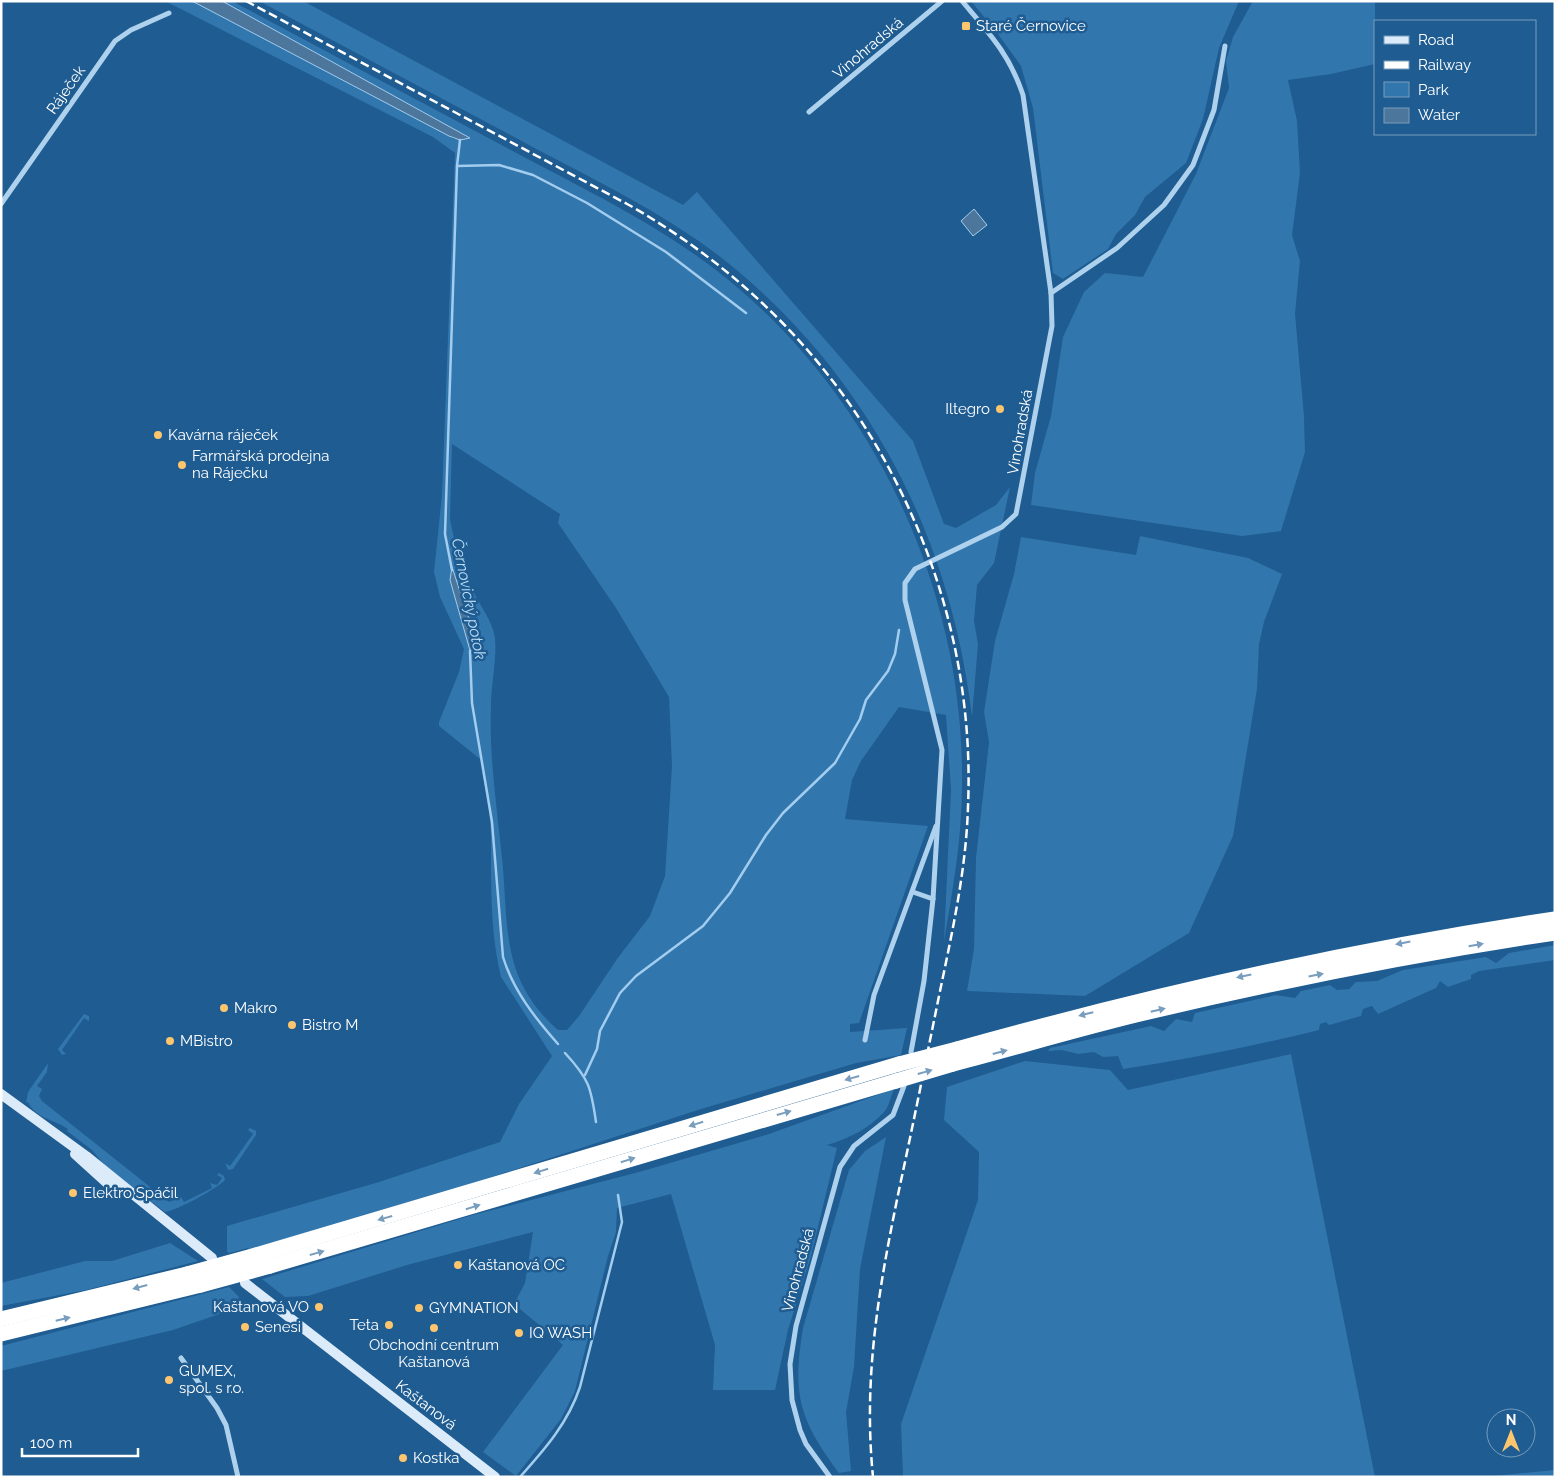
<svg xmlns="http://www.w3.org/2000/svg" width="1556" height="1478" font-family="Raleway,sans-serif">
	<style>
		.green { fill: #3276ae; fill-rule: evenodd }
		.water { fill: #4c769c; stroke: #a2cdef }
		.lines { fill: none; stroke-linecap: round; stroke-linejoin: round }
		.stream { stroke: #a2cdef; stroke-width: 2.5 }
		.street { stroke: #aed1ed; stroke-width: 5 }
		.secondary { stroke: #dbebfa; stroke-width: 10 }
		.highway { stroke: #fff; stroke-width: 15 }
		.rail { stroke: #fff; stroke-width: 2.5; stroke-dasharray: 9 4; stroke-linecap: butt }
		.highway-bridge { stroke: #fff; stroke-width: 15 }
		.oneway { fill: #789dbd }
		.poi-dot { fill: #fcc56e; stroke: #1e5c91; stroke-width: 2 }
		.labels { text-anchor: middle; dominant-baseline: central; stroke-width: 5; stroke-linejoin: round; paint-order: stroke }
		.poi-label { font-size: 15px; fill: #fff; stroke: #1e5c91; text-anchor: start }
		.street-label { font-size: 15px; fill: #fff; stroke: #1e5c91 }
		.water-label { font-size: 16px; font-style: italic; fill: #badbf4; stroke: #1e5c91 }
	</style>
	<rect width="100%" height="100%" fill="#1e5c91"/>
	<g class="green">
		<path d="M165,1h27l257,135 5,3 15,-1 -248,-137h11c92,49 185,99 277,148 69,37 141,71 203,118 158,120 253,320 250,518 0,53 -9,104 -18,156l7,-151 -5,-75 -47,-8 -38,54 -9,19 -7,39 83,7 -69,197 -9,1v8l57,-4 -6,27 -45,8 -158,47 -225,73 -224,67 -1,-2 -18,5 -3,-1v-26l152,-44 121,-40 19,-38 33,-48 -51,-79c-11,-44 -10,-93 -10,-138 0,-26 -7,-54 -11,-80l-41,-33v-4l20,-50 5,-23 -24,-52 -6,-25 8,-77 13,-342 -22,-16zM452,444l108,70 -2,9 58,85 53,89 3,69 -7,110 -15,40 -33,43 -38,57 -12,14h-9c-16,-14 -29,-30 -38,-50 -15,-34 -14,-76 -17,-112 -5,-53 -14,-108 -12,-162 0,-22 6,-45 4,-68 -3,-19 -16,-33 -24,-51 -9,-21 -17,-45 -21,-68zM452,568l19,57v27l-21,-72z"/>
		<path d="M259,1h44l380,204 14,-13 216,249 31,83 12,4 40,-23 14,-18 -16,76 -17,22 -3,36 4,23 -6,73c-21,-180 -105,-344 -249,-458 -59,-46 -128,-79 -194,-114 -90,-48 -180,-96 -270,-144z"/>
		<polygon points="971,1 1239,1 1219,48 1203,119 1186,163 1145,197 1135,215 1116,234 1108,249 1063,279 1053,273 1033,108 1021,66 995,30"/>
		<polygon points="1253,1 1375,1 1375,64 1331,74 1288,80 1297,121 1300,173 1292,235 1300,261 1295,314 1304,416 1305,452 1281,531 1242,536 1031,505 1035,473 1051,416 1063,337 1084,292 1105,273 1143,277 1196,174 1229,88 1226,61 1233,37"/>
		<polygon points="1140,536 1248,558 1282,574 1264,622 1259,644 1257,689 1233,836 1189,933 1085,996 967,991 974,949 976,858 989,742 984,712 995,641 1014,574 1021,537 1136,555"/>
		<path d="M1555,945v15l-76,11 -8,4v4l-23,8 -8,-6 -4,7 -58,26 -6,-8 -9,3 -2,7 -32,9 -3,-3 -6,2 -1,6c-65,16 -130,29 -196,39l-5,-13 -15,1 -9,-5 -16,2 -16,-4 -14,1 2,-3 101,-22 13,5 12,-12 16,3 3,-9 81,-18 19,3 6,-7 29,-6 7,5 12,-1 7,-7 21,-1 26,-11 83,-13 10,6 13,-10z"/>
		<polygon points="84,1014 89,1016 89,1021 84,1018 62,1050 66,1054 62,1055 58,1049"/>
		<polygon points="1291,1054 1375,1477 903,1477 901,1424 978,1200 979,1152 944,1120 947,1087 1025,1061 1110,1070 1128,1090"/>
		<path d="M48,1063l-1,9 -10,14 5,3 -3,7 3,5 127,101 12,-5 3,5 28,-14 -2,-5 7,2 5,-7 -5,-3 2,-2 5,3 1,4c-7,8 -49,31 -60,32l-58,-44 -15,-18 -25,-19 1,-2c-12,-9 -32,-10 -40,-27l-2,1 2,-11z"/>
		<path d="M894,1089c-3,7 -5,17 -9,22 -15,17 -37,28 -58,34l10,3 -26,108 -23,74 -13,60h-62l2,-45 -44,-151 -54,14 -1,24 -8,24 -33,135 -14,28 -45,57 -33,-24 80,-107 -49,-41 11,-21 8,-51 -126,33 -99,31 -23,1 -23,-18 211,-64 166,-43 130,-38z"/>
		<polygon points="250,1128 256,1131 256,1135 233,1169 228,1170 225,1163 230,1166 253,1134 248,1130"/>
		<path d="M886,1137l-26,132 -6,98 -8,45 5,59 -12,2c-40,-54 -47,-78 -36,-145l46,-158 16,-19z"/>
		<polygon points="170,1243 198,1261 86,1290 1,1306 1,1283 85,1261 112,1261"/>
		<polygon points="229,1287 239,1297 234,1309 173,1330 1,1371 1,1346"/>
		<polygon points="1555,1470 1555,1477 1484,1477"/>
	</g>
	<g class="water">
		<polygon points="192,1 222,1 470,138 460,140 449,136"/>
		<polygon points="974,209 987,225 973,236 961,221"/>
		<polygon points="452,567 471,625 471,654 450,580"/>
	</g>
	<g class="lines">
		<g class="stream">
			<polyline points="457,166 499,165 533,175 587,203 666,252 746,313"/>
			<polyline points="452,570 445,534 457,166 460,140"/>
			<path d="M470,651l2,52 20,119 11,135c10,33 32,61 55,87"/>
			<path d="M565,1053c24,26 26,34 31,69"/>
			<polyline points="585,1075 597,1049 600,1031 620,993 636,976 703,926 730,893 766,835 783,813 835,763 860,719 866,700 888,671 895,654 899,630"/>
			<path d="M520,1477c25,-28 48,-54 60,-90l42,-165 -4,-27"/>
		</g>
		<g class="street">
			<polyline points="809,112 942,1"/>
			<polyline points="1,204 115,41 131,30 169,13"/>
			<polyline points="1051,293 1117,248 1164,205 1193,165 1214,110 1225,46"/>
			<polyline points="913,892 933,899"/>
			<polyline points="865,1040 874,995 936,826"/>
			<path d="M911,1052l13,-71 9,-82 9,-149 -37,-150v-17l10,-14 87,-42 14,-13 36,-188 -1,-33 -28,-198c-13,-40 -34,-62 -61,-94"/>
			<polyline points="181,1358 217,1408 226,1425 238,1477"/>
			<polyline points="830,1477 806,1444 800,1430 792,1400 790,1364 796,1326 840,1167 854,1146 893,1115 904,1086"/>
		</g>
		<g class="secondary">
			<polyline points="1,1094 86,1156 212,1258"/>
			<polyline points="75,1154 107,1183 121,1189"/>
			<polyline points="245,1283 495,1477"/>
		</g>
		<g class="highway">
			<path d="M957,1049c197,-55 395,-100 598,-130"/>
			<path d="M953,1064c61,-16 122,-34 183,-49 139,-33 278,-61 419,-82"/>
			<polyline points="256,1255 899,1064"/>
			<polyline points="270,1266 896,1081"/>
			<polyline points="1,1319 187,1274"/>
			<polyline points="1,1334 201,1285"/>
		</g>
		<path class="rail" d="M246,1l383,204c112,64 203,154 263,269 54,103 81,216 76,333 -2,64 -16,126 -29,189 -13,64 -26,129 -40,194 -20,97 -36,187 -26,287"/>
		<g class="highway-bridge">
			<polyline points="899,1064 957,1049"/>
			<polyline points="896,1081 953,1064"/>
			<polyline points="187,1274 256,1255"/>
			<polyline points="201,1285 270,1266"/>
		</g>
	</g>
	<defs><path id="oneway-solid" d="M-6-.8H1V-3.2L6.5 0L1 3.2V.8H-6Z" transform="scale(1.25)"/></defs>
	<g class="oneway">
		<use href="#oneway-solid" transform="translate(1403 943) rotate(169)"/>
		<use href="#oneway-solid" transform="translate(1476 945) rotate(-10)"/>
		<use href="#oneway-solid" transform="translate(1316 975) rotate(-11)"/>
		<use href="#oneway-solid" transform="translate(1244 976) rotate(168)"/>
		<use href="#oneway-solid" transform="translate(1158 1010) rotate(-13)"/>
		<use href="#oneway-solid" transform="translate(1086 1014) rotate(166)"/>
		<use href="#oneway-solid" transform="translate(1000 1052) rotate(-15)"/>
		<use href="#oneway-solid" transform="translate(925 1072) rotate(-16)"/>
		<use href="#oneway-solid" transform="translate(852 1078) rotate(164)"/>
		<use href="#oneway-solid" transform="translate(784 1113) rotate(-16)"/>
		<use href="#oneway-solid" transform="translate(696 1124) rotate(163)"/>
		<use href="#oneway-solid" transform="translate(628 1160) rotate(-17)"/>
		<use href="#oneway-solid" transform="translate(541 1171) rotate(163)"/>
		<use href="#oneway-solid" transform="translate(473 1207) rotate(-17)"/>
		<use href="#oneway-solid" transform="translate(385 1218) rotate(164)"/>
		<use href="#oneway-solid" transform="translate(317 1253) rotate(-16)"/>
		<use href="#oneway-solid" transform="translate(140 1287) rotate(165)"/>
		<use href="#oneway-solid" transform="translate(63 1319) rotate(-13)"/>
	</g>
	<g class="poi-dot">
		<rect x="961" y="21" width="10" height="10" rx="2.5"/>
		<circle cx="1000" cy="409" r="5"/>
		<circle cx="158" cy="435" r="5"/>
		<circle cx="182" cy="465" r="5"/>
		<circle cx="224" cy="1008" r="5"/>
		<circle cx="292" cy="1025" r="5"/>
		<circle cx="170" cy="1041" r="5"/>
		<circle cx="73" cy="1193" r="5"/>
		<circle cx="458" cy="1265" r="5"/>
		<circle cx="319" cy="1307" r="5"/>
		<circle cx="419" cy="1308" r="5"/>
		<circle cx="389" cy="1325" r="5"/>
		<circle cx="245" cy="1327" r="5"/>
		<circle cx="434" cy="1328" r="5"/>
		<circle cx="519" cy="1333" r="5"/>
		<circle cx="169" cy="1380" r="5"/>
		<circle cx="403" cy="1458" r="5"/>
	</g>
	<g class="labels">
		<g class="poi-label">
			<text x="976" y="26">Staré Černovice</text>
			<text x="990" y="409" text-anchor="end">Iltegro</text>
			<text x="168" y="435">Kavárna ráječek</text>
			<text x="192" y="456">Farmářská prodejna<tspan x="192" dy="17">na Ráječku</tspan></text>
			<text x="234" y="1008">Makro</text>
			<text x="302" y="1025">Bistro M</text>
			<text x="180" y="1041">MBistro</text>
			<text x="83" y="1193">Elektro Spáčil</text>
			<text x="468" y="1265">Kaštanová OC</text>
			<text x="309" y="1307" text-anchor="end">Kaštanová VO</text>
			<text x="429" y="1308">GYMNATION</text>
			<text x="379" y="1325" text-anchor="end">Teta</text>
			<text x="255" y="1327">Senesi</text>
			<text x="529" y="1333">IQ WASH</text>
			<text x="434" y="1345" text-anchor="middle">Obchodní centrum<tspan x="434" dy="17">Kaštanová</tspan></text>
			<text x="179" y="1371">GUMEX,<tspan x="179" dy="17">spol. s r.o.</tspan></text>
			<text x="413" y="1458">Kostka</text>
		</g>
		<g class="street-label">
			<text transform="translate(868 48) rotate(-40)">Vinohradská</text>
			<text transform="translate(66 90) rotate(-55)">Ráječek</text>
			<text transform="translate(1020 432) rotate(-80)">Vinohradská</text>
			<text transform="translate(798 1270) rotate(-75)">Vinohradská</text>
			<text transform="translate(426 1405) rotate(37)">Kaštanová</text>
		</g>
		<g class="water-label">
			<text transform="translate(469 599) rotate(79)">Černovický potok</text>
		</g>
	</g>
	<rect width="1556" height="1478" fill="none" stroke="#ffffff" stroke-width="5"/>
	<rect x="1374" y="20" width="162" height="115" fill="#1e5c91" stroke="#789dbd"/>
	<rect x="1384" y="36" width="25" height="8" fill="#dbebfa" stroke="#789dbd"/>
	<text x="1418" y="45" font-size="15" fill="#ffffff">Road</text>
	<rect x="1384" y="61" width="25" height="8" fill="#ffffff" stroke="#789dbd"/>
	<text x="1418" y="70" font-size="15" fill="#ffffff">Railway</text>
	<rect x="1384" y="82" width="25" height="15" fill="#3276ae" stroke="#789dbd"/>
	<text x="1418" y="95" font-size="15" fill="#ffffff">Park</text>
	<rect x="1384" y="108" width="25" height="15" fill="#4c769c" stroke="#789dbd"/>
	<text x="1418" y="120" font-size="15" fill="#ffffff">Water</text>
	<g transform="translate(1511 1433)"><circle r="24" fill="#1e5c91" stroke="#789dbd"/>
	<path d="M0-4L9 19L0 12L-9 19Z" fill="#fcc56e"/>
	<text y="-8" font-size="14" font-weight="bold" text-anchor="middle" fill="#ffffff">N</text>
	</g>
	<path d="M22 1448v8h116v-8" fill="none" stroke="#ffffff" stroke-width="2.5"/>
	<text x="30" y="1448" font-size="15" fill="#ffffff" stroke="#1e5c91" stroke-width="4" paint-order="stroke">100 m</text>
</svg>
